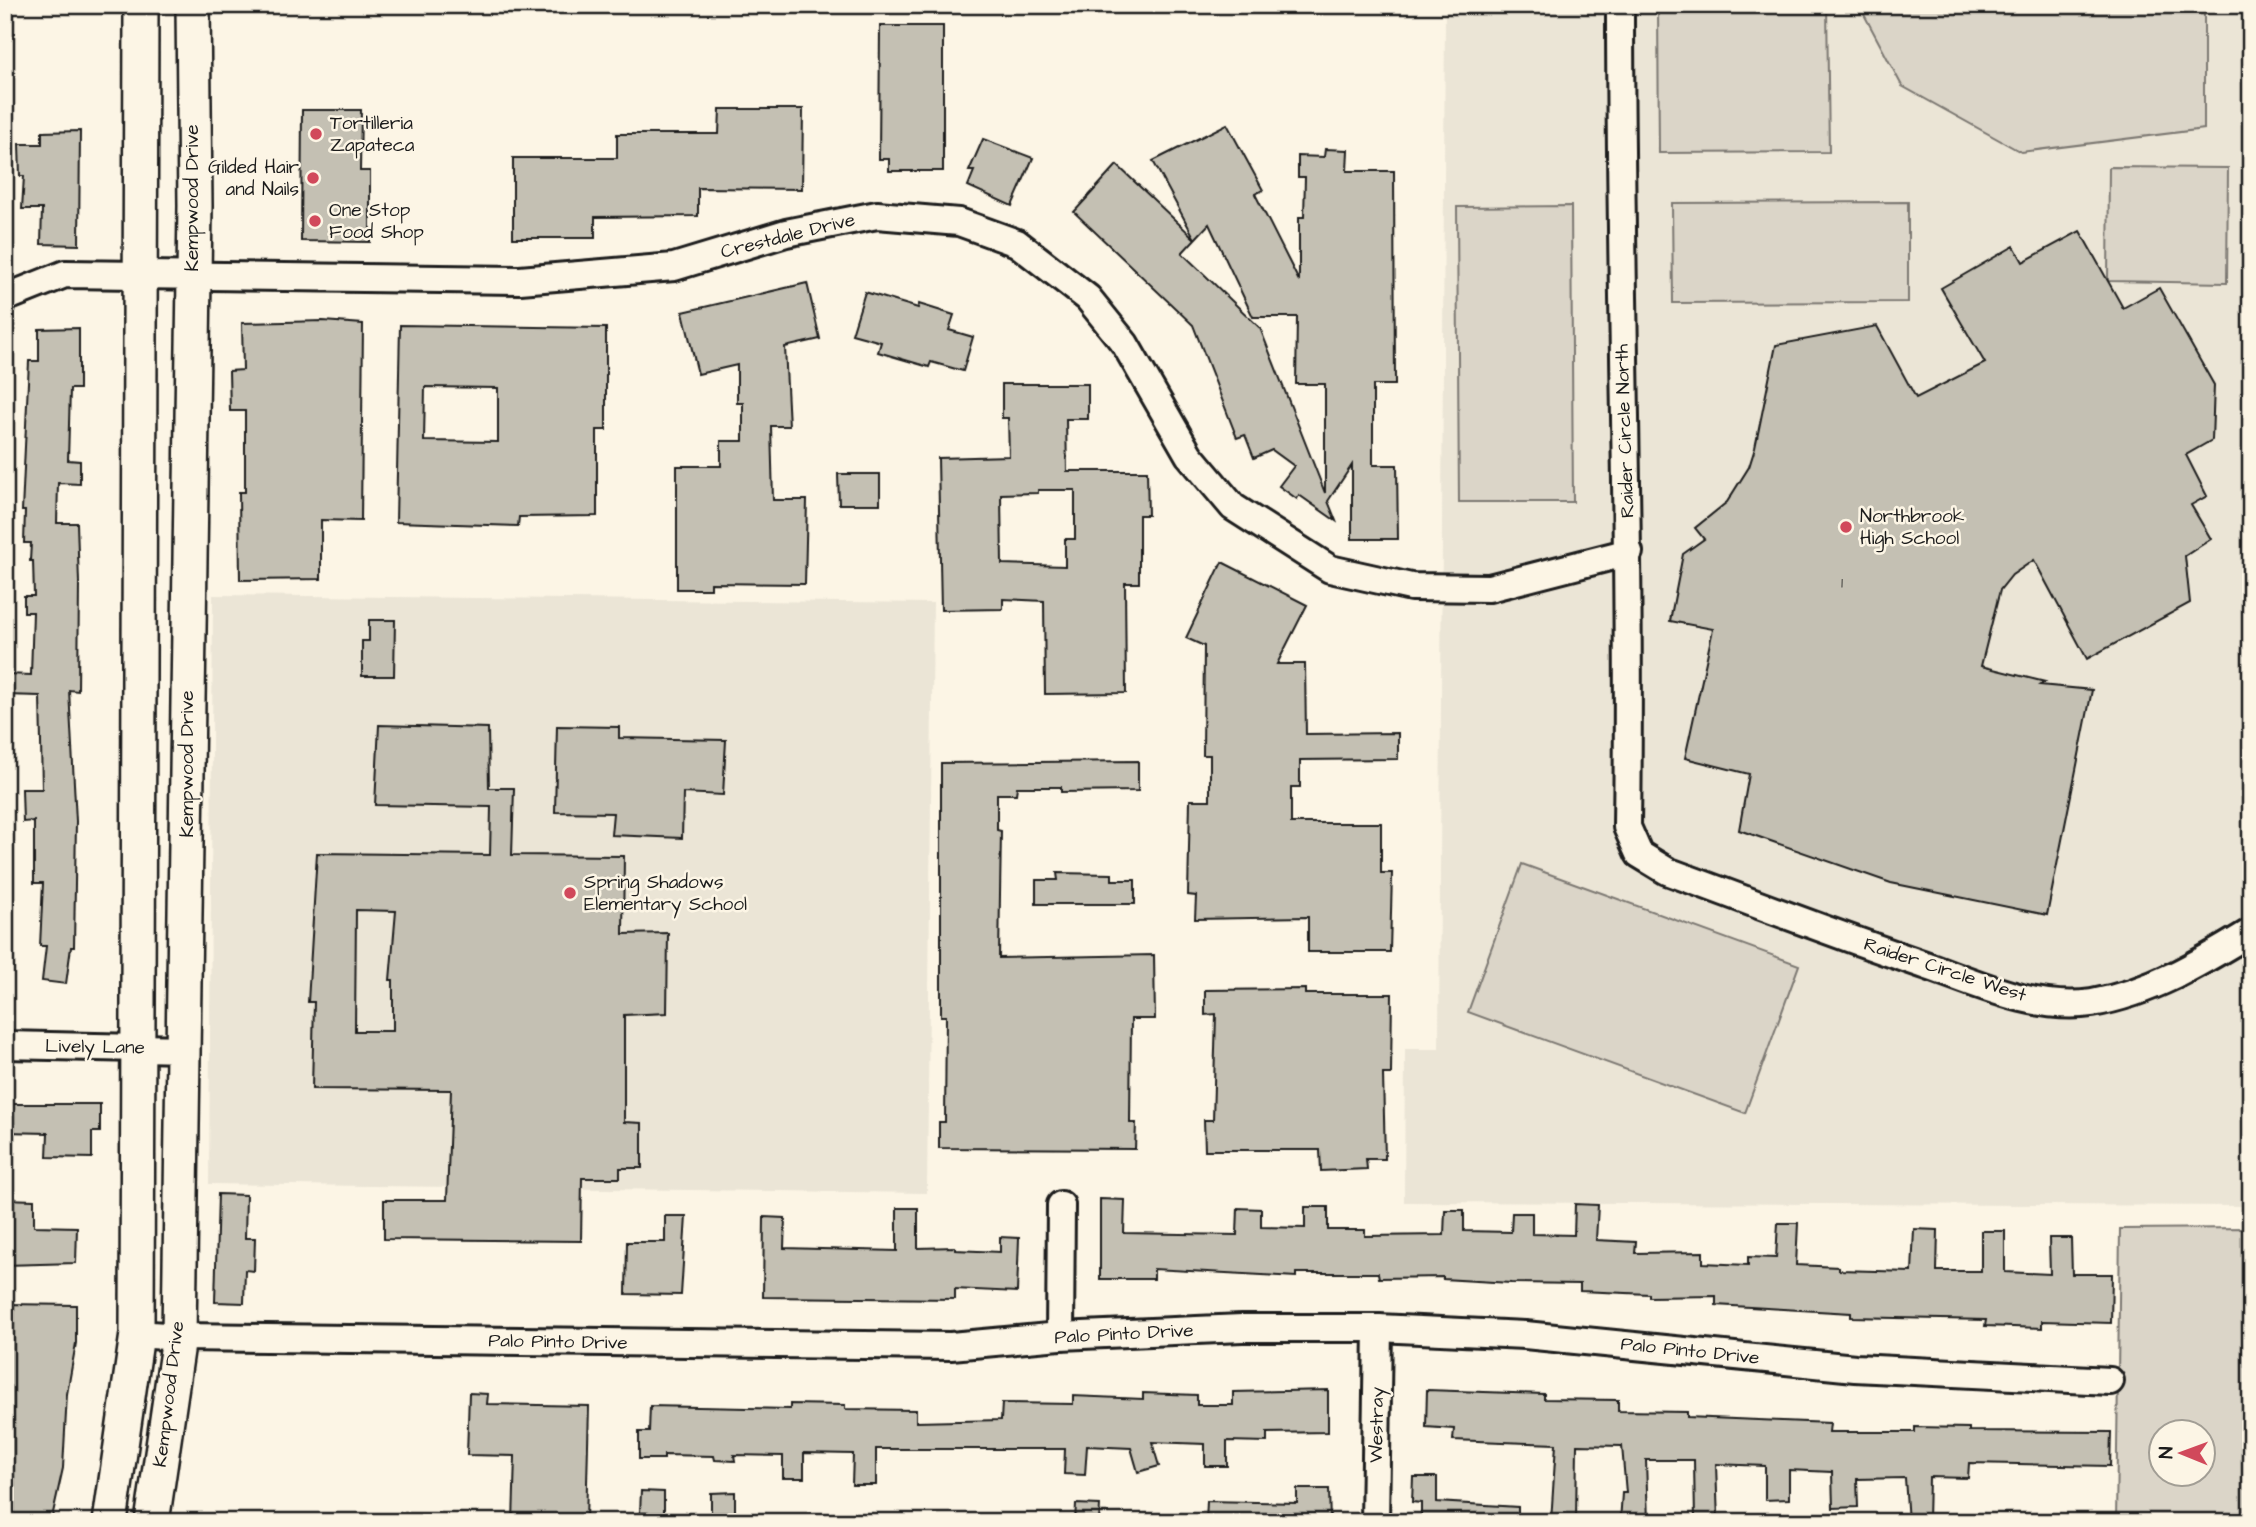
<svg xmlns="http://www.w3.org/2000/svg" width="2256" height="1527" font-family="'Architects Daughter',sans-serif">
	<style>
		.built { fill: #ebe5d6 }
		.green { fill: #dbd5c8; stroke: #7c7872; stroke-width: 2; fill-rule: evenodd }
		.building { fill: #c4c0b3; stroke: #1c1c1c; stroke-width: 2; fill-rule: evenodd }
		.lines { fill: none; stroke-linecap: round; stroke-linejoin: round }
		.minor-casing { stroke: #1c1c1c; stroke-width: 32 }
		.major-casing { stroke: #1c1c1c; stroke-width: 38 }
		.minor { stroke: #fcf5e5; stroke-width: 26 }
		.major { stroke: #fcf5e5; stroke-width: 33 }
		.poi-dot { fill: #d1495b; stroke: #fcf5e5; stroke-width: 2.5 }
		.labels { text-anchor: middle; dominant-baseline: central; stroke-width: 5; stroke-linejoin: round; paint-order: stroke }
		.number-label { font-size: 16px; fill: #464542 }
		.poi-label { font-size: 19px; fill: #1c1c1c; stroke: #fcf5e5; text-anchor: start }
		.street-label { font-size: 19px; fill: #1c1c1c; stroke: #fcf5e5 }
	</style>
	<rect width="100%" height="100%" fill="#fcf5e5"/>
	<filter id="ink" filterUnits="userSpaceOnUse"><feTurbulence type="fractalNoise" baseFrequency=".0143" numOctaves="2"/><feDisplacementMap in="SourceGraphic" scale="14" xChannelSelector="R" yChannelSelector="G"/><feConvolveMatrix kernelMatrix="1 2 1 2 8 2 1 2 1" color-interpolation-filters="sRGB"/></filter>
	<g filter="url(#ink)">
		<g class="built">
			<polygon points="1445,5 2251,5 2251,1206 1404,1202 1405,1049 1439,1049"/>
			<polygon points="213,595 933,603 927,1193 209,1184"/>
		</g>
		<g class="green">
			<polygon points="1658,5 1827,5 1829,152 1659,153"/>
			<polygon points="1859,5 2204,5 2204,129 2021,152 1902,86"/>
			<polygon points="2109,167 2228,168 2227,283 2108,281"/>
			<polygon points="1908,202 1908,302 1673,303 1672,203"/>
			<polygon points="1571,206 1573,502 1459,502 1457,207"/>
			<polygon points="1522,864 1799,965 1745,1113 1468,1012"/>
			<path d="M2251,1228v294h-135l4,-293zM2162,1432h42v42h-42z"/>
		</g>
		<g class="building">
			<polygon points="880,26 943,26 943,171 889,171 889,159 879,159"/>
			<polygon points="720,109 803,109 802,189 698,188 698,216 595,217 595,238 513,238 513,158 617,158 617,134 719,134"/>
			<polygon points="302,110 361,110 360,171 370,171 370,242 301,241"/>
			<polygon points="1227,124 1263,190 1255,194 1299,281 1299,217 1304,217 1305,177 1298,177 1298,156 1324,157 1325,149 1348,150 1347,171 1394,171 1395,385 1373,385 1373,465 1397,465 1398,539 1352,539 1352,465 1328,501 1336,521 1299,495 1297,499 1279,486 1294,466 1272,450 1254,458 1245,435 1237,438 1193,325 1074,212 1117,165 1195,239 1182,253 1260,328 1325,493 1325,384 1296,384 1297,317 1253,317 1209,224 1195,239 1153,161"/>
			<polygon points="80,131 79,245 41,244 42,209 22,209 24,176 20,176 19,144 42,144 42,132"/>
			<polygon points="983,139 1033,158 1012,206 968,186 974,171 969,171"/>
			<polygon points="2080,231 2123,308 2159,288 2214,385 2212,440 2186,455 2207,496 2191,505 2211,539 2185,556 2190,603 2087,659 2034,560 2012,575 2000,590 1981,666 2045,682 2040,685 2092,690 2047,915 1891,883 1739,830 1749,774 1685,758 1713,629 1670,621 1683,554 1704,539 1695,528 1727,502 1749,467 1755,448 1776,345 1877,326 1916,398 1985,363 1941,288 2014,246 2023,262"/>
			<polygon points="807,283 820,339 785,347 789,426 771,426 773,500 807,500 805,584 711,583 711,589 677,589 677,466 721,466 721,441 743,441 743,403 737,403 737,365 698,374 683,312"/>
			<polygon points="865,292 918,308 919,304 954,315 949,330 973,337 963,371 931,362 929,367 878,352 881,342 852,334"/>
			<polygon points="323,321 363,324 361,521 321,520 321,579 240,580 239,492 245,492 245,411 230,411 229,371 243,370 242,323"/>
			<path d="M400,325l206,3v102h-9v86l-78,1 -1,9 -122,-4zM425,387l73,1v54l-74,-1z"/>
			<polygon points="79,328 79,389 70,389 68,460 80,461 80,484 58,483 57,523 77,523 79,583 78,691 69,690 76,821 74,947 71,947 66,984 42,981 46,946 40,946 43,883 34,883 34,821 23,822 22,789 42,789 40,696 5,695 5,687 6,674 31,675 33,612 24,612 24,596 34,596 33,561 30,561 31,543 24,543 25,511 22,511 29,361 39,361 39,329"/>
			<path d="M1002,384h86v35h-22l1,52h80l1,44h-9v68h-14l1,110 -81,1 -1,-93 -41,-2v10l-62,1 -3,-152 71,-2 -1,-38h-6zM1038,490h37v49h-10v27l-63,-2 -1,-70 37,-1z"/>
			<polygon points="838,474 880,474 880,504 839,504"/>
			<polygon points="1222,562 1307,605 1277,664 1305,664 1306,734 1398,733 1398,759 1300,760 1300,787 1291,787 1291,823 1381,823 1381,873 1392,873 1390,952 1308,952 1308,917 1195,919 1196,896 1188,895 1190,800 1210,800 1210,755 1203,755 1204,646 1186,638"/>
			<polygon points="369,620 395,620 394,676 362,676 362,641 369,641"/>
			<path d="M379,725l109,3 1,60h25l-2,67 112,1 -1,78 45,-1 -1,80 -43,2v107l18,1v45h-22v10h-38l-1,63 -197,-2v-39h63l4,-110 -139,-1 2,-87h-6l9,-149 173,2 1,-48 -116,-2zM356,910l40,1 -6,69h3v51h-38z"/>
			<polygon points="557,726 619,727 619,738 726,740 723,795 683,793 682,838 611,835 613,813 555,812"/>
			<polygon points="1138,761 1138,791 1061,792 1061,787 1017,787 1016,794 997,794 997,830 1001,831 999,958 1154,955 1155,1019 1131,1019 1130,1123 1136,1123 1135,1149 939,1148 939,1122 945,1122 946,1016 941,1016 941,763"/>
			<polygon points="1057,873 1112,874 1112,880 1135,880 1135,904 1036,904 1036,880 1058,880"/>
			<polygon points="1305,989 1305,994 1392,994 1391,1074 1383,1074 1385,1159 1366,1159 1367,1169 1321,1171 1320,1150 1205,1150 1204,1120 1213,1120 1216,1014 1205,1015 1205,990"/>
			<polygon points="5,1104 100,1104 100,1132 92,1132 92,1158 47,1157 48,1133 5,1132"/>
			<polygon points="218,1194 246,1195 245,1238 255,1238 254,1271 245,1270 244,1303 215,1302"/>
			<polygon points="5,1199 34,1200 34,1226 77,1227 76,1263 5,1265"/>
			<polygon points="1100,1199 1125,1200 1124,1233 1237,1235 1238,1208 1261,1209 1261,1227 1305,1228 1305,1207 1328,1207 1328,1230 1365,1230 1365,1236 1444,1235 1445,1210 1464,1210 1464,1231 1511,1232 1512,1213 1532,1213 1532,1234 1574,1235 1575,1204 1598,1205 1596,1240 1636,1242 1635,1253 1703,1252 1703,1263 1748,1265 1748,1257 1776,1258 1778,1223 1798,1223 1796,1265 1839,1267 1839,1270 1912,1272 1914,1229 1938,1230 1937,1271 1981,1271 1981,1231 2005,1231 2005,1272 2050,1274 2049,1238 2071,1238 2072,1274 2112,1274 2111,1323 2042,1321 2042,1328 1985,1326 1986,1320 1851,1317 1851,1313 1716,1305 1716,1296 1649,1297 1649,1294 1580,1291 1580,1284 1511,1283 1443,1279 1443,1277 1379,1278 1378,1273 1296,1273 1296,1277 1154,1269 1154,1279 1100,1279"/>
			<polygon points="897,1208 918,1208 918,1248 955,1247 955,1250 1000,1252 1000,1237 1019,1238 1017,1292 955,1289 955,1299 763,1297 764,1217 785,1218 784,1248 897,1251"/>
			<polygon points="665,1216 686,1216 681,1295 626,1294 627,1242 665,1242"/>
			<polygon points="5,1304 76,1305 76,1343 67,1394 63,1468 51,1522 5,1522"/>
			<polygon points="1328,1390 1328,1432 1267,1433 1267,1442 1227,1441 1227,1466 1205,1466 1205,1444 1152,1442 1159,1466 1138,1472 1131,1448 1087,1446 1085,1475 1064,1474 1065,1449 876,1449 876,1485 852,1485 853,1454 804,1453 804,1478 783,1478 783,1456 734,1455 735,1461 715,1460 714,1456 664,1455 664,1459 639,1459 639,1432 649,1432 650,1406 790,1409 790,1404 845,1405 845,1409 916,1410 916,1422 1001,1420 1002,1403 1073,1404 1073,1396 1143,1399 1143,1393 1197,1395 1197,1405 1233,1405 1233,1392"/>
			<polygon points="1427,1390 1544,1394 1544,1399 1618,1400 1618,1411 1687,1412 1687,1417 1830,1423 1829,1432 1915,1432 1915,1427 1969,1428 1969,1431 2111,1432 2110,1466 1969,1463 1968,1478 1929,1477 1928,1522 1908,1522 1905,1478 1857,1479 1858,1507 1833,1508 1832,1472 1789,1470 1789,1499 1765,1500 1765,1466 1716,1464 1718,1522 1695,1522 1694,1460 1646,1460 1648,1522 1620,1522 1622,1493 1626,1493 1622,1446 1577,1445 1576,1522 1551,1522 1556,1444 1453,1440 1454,1429 1426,1427"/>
			<polygon points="469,1393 488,1394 487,1404 589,1406 586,1522 513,1522 515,1456 467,1455"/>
			<polygon points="1413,1477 1437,1477 1437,1502 1518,1507 1518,1522 1421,1522 1421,1503 1412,1502"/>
			<polygon points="1297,1489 1329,1489 1330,1522 1206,1522 1207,1501 1297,1503"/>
			<polygon points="641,1491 664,1492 664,1513 640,1513"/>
			<polygon points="735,1492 735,1522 711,1522 711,1493"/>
			<polygon points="1076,1504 1100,1505 1099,1522 1075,1522"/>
		</g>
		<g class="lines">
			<defs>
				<g id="minor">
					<path d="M1620,5c0,274 11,548 7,822l12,27 28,17c85,31 170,64 255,93 52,18 114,48 170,39 59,-10 108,-40 159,-71"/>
					<polyline points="5,298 65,274 520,280 674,267 786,233 877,215 959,222 1017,243 1088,298 1125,344 1189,455 1233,507 1330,569 1411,587 1489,588 1629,552"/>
					<polyline points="5,1045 185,1049"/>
					<polyline points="137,1334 179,1337 951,1346 1060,1336 1242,1328 1378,1328 1525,1335 1855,1368 2110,1381"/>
					<polyline points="1060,1336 1061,1205"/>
					<polyline points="1375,1522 1378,1328"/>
				</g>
				<g id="major">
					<polyline points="110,1522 137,1334 141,5"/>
					<polyline points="152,1522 179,1337 195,206 193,5"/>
				</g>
			</defs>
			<use href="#minor" class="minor-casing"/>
			<use href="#major" class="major-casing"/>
			<use href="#minor" class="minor"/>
			<use href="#major" class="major"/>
		</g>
	</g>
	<g class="poi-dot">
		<circle cx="316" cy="134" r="7"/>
		<circle cx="313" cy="178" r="7"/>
		<circle cx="315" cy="221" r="7"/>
		<circle cx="1846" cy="527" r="7"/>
		<circle cx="570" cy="893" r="7"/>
	</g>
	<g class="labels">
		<g class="number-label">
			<text x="1842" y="583">1</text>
		</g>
		<g class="poi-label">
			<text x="330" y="123">Tortilleria<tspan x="330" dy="22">Zapateca</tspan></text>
			<text x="299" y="167" text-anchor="end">Gilded Hair<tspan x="299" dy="22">and Nails</tspan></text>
			<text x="329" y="210">One Stop<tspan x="329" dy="22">Food Shop</tspan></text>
			<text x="1860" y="516">Northbrook<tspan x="1860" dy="22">High School</tspan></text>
			<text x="584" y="882">Spring Shadows<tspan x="584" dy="22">Elementary School</tspan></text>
		</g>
		<g class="street-label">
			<text transform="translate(192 198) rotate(-90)">Kempwood Drive</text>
			<text transform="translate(788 236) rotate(-14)">Crestdale Drive</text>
			<text transform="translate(1625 431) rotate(-92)">Raider Circle North</text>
			<text transform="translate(187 764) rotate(-90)">Kempwood Drive</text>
			<text transform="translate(1945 970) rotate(18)">Raider Circle West</text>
			<text transform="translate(95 1047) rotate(1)">Lively Lane</text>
			<text transform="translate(1124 1334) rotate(-3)">Palo Pinto Drive</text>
			<text transform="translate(558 1342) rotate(1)">Palo Pinto Drive</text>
			<text transform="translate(1690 1351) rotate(6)">Palo Pinto Drive</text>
			<text transform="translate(169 1394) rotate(-83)">Kempwood Drive</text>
			<text transform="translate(1377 1425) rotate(-89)">Westray</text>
		</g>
	</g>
	<rect width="2256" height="1527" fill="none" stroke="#fcf5e5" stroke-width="28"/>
	<rect x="14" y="14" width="2228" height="1499" fill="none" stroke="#1c1c1c" stroke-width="2.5" filter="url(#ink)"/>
	<g transform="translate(2182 1453) rotate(271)"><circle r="33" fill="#fcf5e5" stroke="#a29e95" stroke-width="2"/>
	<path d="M0-5L12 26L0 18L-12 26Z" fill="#d1495b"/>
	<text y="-10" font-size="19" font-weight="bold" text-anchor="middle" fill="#1c1c1c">N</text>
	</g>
</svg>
